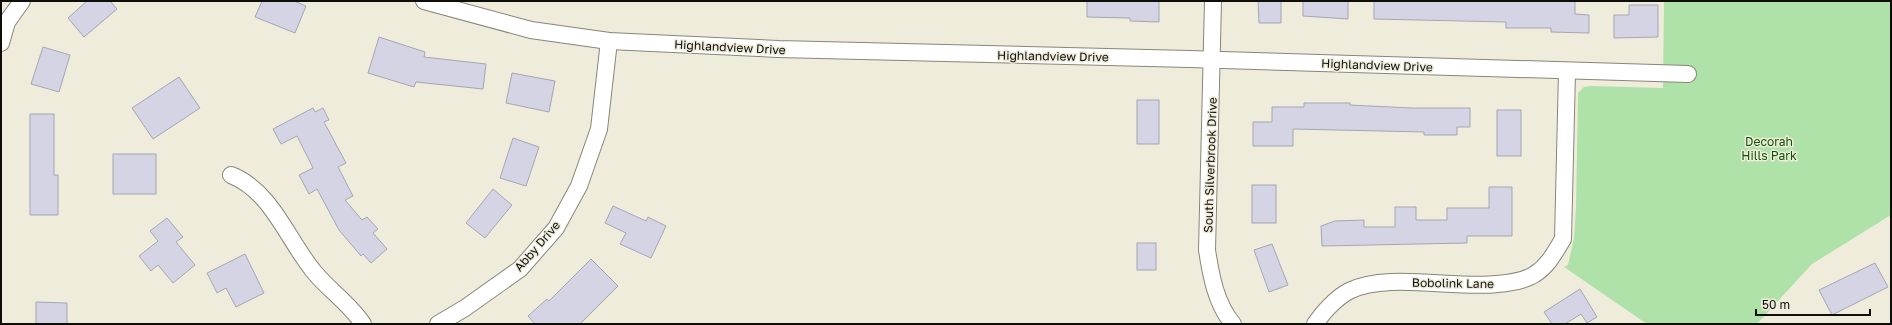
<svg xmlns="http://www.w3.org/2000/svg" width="1892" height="325" font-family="'Golos Text',sans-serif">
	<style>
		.green { fill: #afe2a8 }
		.building { fill: #d4d4e4; stroke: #a5a6b4 }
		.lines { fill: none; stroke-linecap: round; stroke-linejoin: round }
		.minor-casing { stroke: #898577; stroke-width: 18 }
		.minor { stroke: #fff; stroke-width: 16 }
		.labels { text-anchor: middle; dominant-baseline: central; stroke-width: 3; stroke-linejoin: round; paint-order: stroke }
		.street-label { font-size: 12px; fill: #0e0d08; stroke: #f0ecdc }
		.park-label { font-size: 12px; fill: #0a5300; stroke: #f0ecdc }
	</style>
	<rect width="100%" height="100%" fill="#f0ecdc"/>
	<polygon class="green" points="1664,1 1891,1 1891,215 1812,264 1757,324 1647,324 1564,267 1568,265 1574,238 1576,208 1578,93 1584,87 1592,86 1663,88"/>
	<g class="building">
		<polygon points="87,1 110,1 117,9 84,37 68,18"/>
		<polygon points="262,1 294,1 306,6 295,33 255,17"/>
		<polygon points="1087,1 1159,1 1159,22 1130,21 1130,18 1087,17"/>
		<polygon points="1258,1 1281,1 1281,23 1259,23"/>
		<polygon points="1303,1 1348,1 1348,19 1303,16"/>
		<polygon points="1374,1 1575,1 1575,14 1589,15 1589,33 1551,32 1551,28 1506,28 1506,22 1374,19"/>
		<polygon points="1629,5 1658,5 1658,37 1614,38 1614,15 1629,15"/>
		<polygon points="379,37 425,52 424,57 486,64 483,89 416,82 414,87 368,73"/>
		<polygon points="43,47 70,55 59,92 31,84"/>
		<polygon points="512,73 555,81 549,112 506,103"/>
		<polygon points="179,77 200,108 153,139 132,108"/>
		<rect x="1137" y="100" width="22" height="44"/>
		<polygon points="1304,103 1350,103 1350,105 1412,108 1470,108 1470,127 1457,127 1457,135 1424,135 1424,132 1293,129 1293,146 1253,146 1253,122 1272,122 1272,107 1304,107"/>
		<polygon points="313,108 315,112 323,108 329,120 324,122 346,163 338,167 353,196 345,200 362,220 367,217 378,229 373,233 387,249 371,263 363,254 361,256 339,230 317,189 309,194 299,175 313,168 297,136 281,144 273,129"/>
		<rect x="1497" y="110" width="24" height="46"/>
		<polygon points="30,114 54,114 54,175 58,175 58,215 30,215"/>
		<polygon points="513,138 539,147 526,186 500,178"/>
		<rect x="113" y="154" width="43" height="40"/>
		<rect x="1252" y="185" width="24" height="38"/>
		<polygon points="1489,187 1512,187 1512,236 1467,236 1467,243 1322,246 1321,226 1335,221 1364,220 1364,227 1395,227 1395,207 1416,207 1416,220 1447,220 1447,208 1489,208"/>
		<polygon points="493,189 512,205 485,238 466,223"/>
		<polygon points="613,206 646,221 648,217 666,226 651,258 620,244 626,233 605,223"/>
		<polygon points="167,218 183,237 176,242 195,265 173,283 158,265 151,271 139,256 158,241 150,231"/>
		<rect x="1137" y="243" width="19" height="27"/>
		<polygon points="1272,244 1288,285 1269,292 1254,250"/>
		<polygon points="245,254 264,293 236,307 226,288 217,293 207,273"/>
		<polygon points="591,259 618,286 580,324 535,324 528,316 547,299 549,301"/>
		<polygon points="1875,263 1888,287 1832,315 1819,290"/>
		<polygon points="1580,289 1597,317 1587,323 1581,314 1565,324 1552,324 1544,312"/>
		<polygon points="36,302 67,303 67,324 36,324"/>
	</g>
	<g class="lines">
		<defs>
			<g id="minor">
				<polyline points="424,1 531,30 609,41 778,49 1189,59 1688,74"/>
				<path d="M1213,1l-6,249c4,26 9,54 26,74"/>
				<polyline points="1,43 7,22 22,1"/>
				<path d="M231,175c41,16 57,66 84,98 15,18 35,31 48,51"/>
				<polyline points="438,324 465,308 520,269 556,228 579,186 599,129 609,41"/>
				<path d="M1315,324c8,-12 21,-26 34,-33 37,-19 106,-2 148,-7 12,-1 28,-3 38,-10 13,-8 20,-22 28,-35l4,-168"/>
			</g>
		</defs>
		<use href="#minor" class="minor-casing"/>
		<use href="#minor" class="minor"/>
	</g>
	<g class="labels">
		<g class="street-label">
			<text transform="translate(730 47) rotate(3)">Highlandview Drive</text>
			<text transform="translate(1053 56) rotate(1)">Highlandview Drive</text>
			<text transform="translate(1377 65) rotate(2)">Highlandview Drive</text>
			<text transform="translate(1210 165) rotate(-88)">South Silverbrook Drive</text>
			<text transform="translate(537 246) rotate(-49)">Abby Drive</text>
			<text transform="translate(1453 283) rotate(1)">Bobolink Lane</text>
		</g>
		<g class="park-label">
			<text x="1769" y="141">Decorah<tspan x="1769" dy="14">Hills Park</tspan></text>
		</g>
	</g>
	<rect width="1892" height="325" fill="none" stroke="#0e0d08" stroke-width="4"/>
	<path d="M1756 309v6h114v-6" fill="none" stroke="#0e0d08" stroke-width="2"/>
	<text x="1762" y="309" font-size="12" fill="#0e0d08" stroke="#f0ecdc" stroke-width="3" paint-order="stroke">50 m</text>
</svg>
